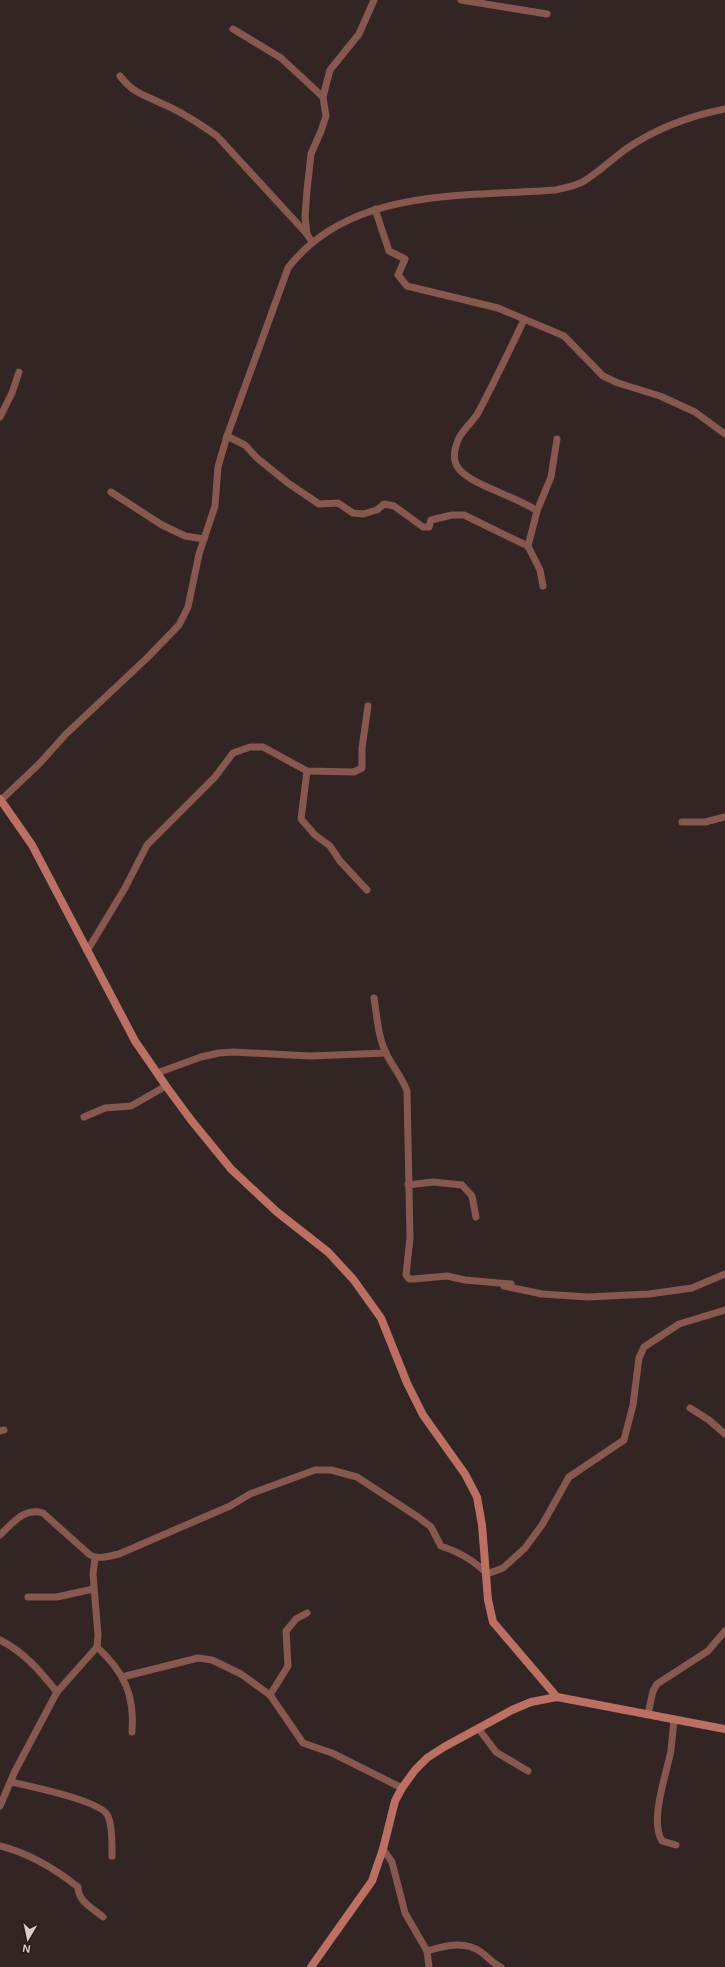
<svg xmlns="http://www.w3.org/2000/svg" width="725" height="1967" font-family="Arial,sans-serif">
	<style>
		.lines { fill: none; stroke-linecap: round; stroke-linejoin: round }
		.street { stroke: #86584f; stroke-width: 7 }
		.secondary { stroke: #bb7063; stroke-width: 8 }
	</style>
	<rect width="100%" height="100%" fill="#332523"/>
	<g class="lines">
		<g class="street">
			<polyline points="461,0 547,14"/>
			<polyline points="233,29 281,58 323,97 326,116 321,131 311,154 307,190 305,217 307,234"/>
			<path d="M120,76c15,19 23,18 43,28 19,8 37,20 54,32l90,98 5,8"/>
			<polyline points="323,97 330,70 359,34 374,0"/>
			<polyline points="375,209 389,251 405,259 398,275 407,286 498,308 564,336 603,376 618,383 660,396 695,412 725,434"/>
			<path d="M524,320c-15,31 -30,63 -46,93 -6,10 -16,17 -20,27 -4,10 -6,21 1,29 14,17 57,27 78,42"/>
			<polyline points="0,417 12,393 19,372"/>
			<polyline points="227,436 245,445 257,458 288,483 319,504 338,503 353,513 363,514 377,510 384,504 394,506 423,527 429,527 431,520 452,515 464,515 528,546 540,570 543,586"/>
			<polyline points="111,492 162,525 185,536 204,539"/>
			<polyline points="528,546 537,511 551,477 557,439"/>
			<polyline points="307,771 301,819 315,835 330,846 340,861 367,890"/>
			<path d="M1,800l38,-36 27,-30 81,-76 32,-33 9,-18 11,-53 16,-48 3,-39 9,-31 61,-168c62,-81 177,-71 267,-78 10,-2 21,-4 29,-9 15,-9 28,-22 42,-32 31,-21 63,-33 99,-40"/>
			<polyline points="682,822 705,822 725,817"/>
			<polyline points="87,951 125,888 147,845 215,777 233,753 250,747 263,747 307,771 354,772 362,768 362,748 368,706"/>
			<path d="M374,998c3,18 4,39 12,55 6,13 16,24 21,38l3,147 -4,37 3,4h5l33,-3 18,4 46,4"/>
			<polyline points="157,1073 201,1057 219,1053 234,1052 310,1056 386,1053"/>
			<polyline points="84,1117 105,1108 131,1106 166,1086"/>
			<polyline points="408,1185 433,1182 462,1185 472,1196 476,1217"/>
			<polyline points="504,1286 542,1294 588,1297 649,1294 692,1288 725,1274"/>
			<polyline points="690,1408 709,1420 725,1434"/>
			<polyline points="0,1431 4,1430"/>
			<path d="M0,1535c13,-12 24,-28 43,-22l47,42c9,5 19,1 29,-1l111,-48 20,-12 65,-24h16l26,7 61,40 13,10 10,19c18,6 33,14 46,28l16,-6 22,-20 17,-23 27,-48 55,-37 9,-35 6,-47 5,-11 35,-23 46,-14"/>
			<polyline points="28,1597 57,1597 93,1589"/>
			<path d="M0,1640c24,12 40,31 57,52"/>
			<path d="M97,1647c27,25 38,48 35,85"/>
			<polyline points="122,1677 198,1658 212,1660 241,1674 270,1695 303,1743 332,1753 402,1788"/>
			<polyline points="270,1695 288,1666 286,1631 296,1619 307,1613"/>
			<polyline points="648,1714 653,1691 657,1684 708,1651 725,1631"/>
			<path d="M674,1720c-1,10 -2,20 -3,30 -4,23 -22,70 -9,91l14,4"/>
			<polyline points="478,1728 496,1752 528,1771"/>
			<path d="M11,1782c18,4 91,19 97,34 5,12 4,28 4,40"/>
			<polyline points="0,1806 15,1771 57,1692 97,1647 98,1635 93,1574 95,1558"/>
			<path d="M0,1846c28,7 55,23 78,41 0,15 15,21 25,30"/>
			<polyline points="383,1849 392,1862 405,1913 427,1951 429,1967"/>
			<path d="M427,1951c18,-5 37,-11 54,1 7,5 12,12 20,15"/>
		</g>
		<g class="secondary">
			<polyline points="0,799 32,845 135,1041 166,1086 191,1120 231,1169 277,1212 328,1252 353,1279 381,1318 407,1383 423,1415 465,1474 477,1497 482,1525 488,1600 493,1622 557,1697"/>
			<polyline points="311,1967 372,1881 383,1849 395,1801 402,1788 415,1770 427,1758 444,1747 512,1710 531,1702 557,1697 725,1729"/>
		</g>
	</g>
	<g transform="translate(28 1939) rotate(189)" stroke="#291c19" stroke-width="3" paint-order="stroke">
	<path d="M0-3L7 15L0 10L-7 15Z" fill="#d8cfcd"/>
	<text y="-6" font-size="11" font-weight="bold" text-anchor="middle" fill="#d8cfcd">N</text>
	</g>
</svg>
